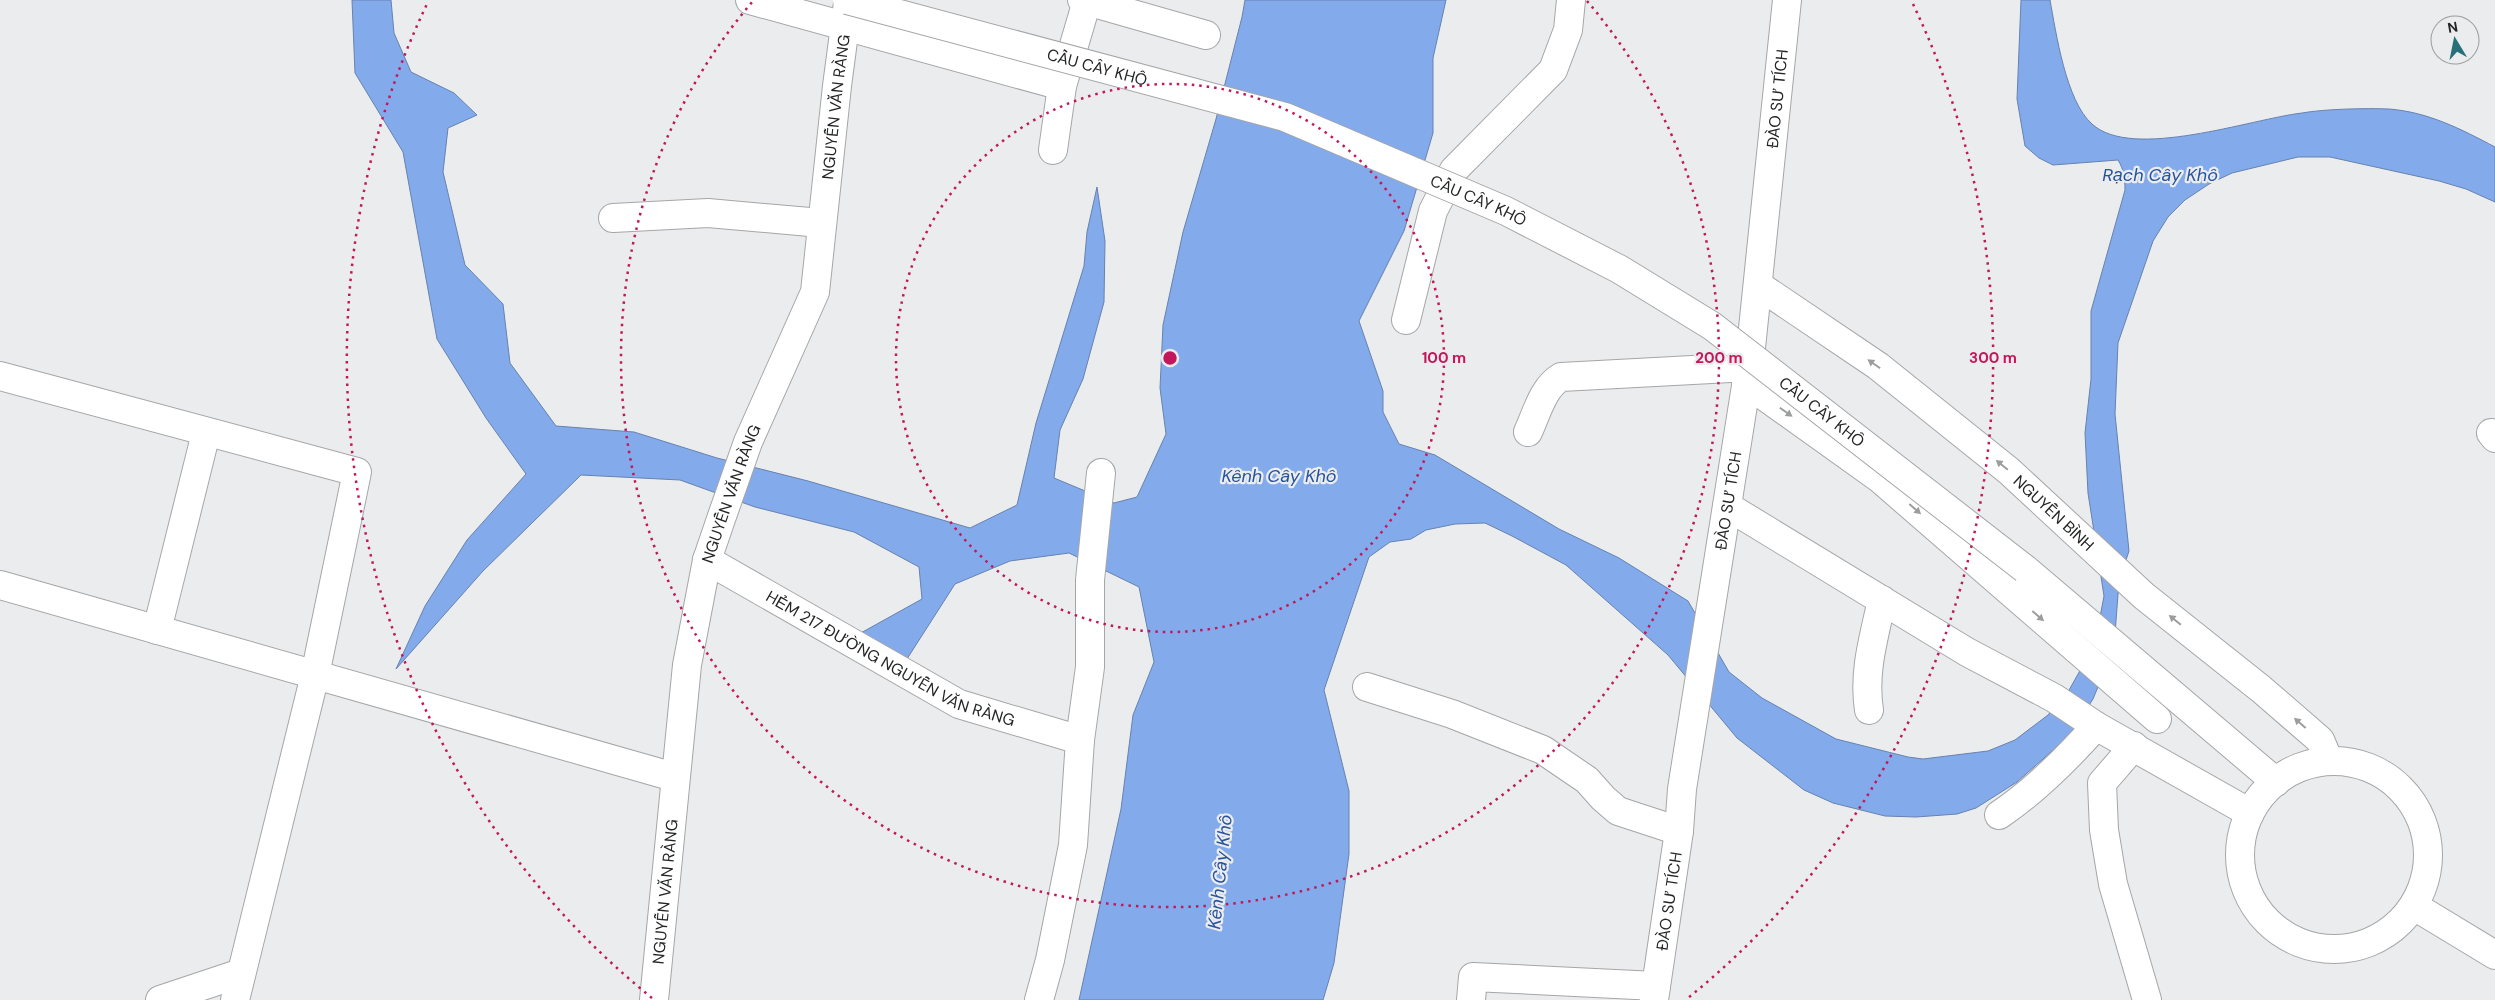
<svg xmlns="http://www.w3.org/2000/svg" width="2495" height="1000" font-family="'DM Sans',sans-serif">
	<style>
		.water { fill: #83aaea; stroke: #6682af }
		.lines { fill: none; stroke-linecap: round; stroke-linejoin: round }
		.minor-casing { stroke: #a5a6a8; stroke-width: 30 }
		.major-casing { stroke: #a5a6a8; stroke-width: 30 }
		.minor { stroke: #fff; stroke-width: 28 }
		.major { stroke: #fff; stroke-width: 28 }
		.major-bridge-casing { stroke: #a5a6a8; stroke-width: 30; stroke-linecap: butt }
		.major-bridge { stroke: #fff; stroke-width: 28 }
		.oneway { fill: #9c9d9d }
		.ring { fill: none; stroke: #c2185b; stroke-width: 2.5; stroke-dasharray: 2.5 5 }
		.labels { text-anchor: middle; dominant-baseline: central; stroke-width: 4.5; stroke-linejoin: round; paint-order: stroke }
		.street-label { font-size: 16px; fill: #242526; stroke: #ebecee }
		.water-label { font-size: 18px; font-style: italic; fill: #26539e; stroke: #ebecee }
		.centre { fill: #c2185b; stroke: #ebecee; stroke-width: 2.5 }
		.ring-label { font-size: 15px; text-anchor: middle; font-weight: bold; fill: #c2185b; stroke: #ebecee; stroke-width: 4.5; stroke-linejoin: round; paint-order: stroke }
	</style>
	<rect width="100%" height="100%" fill="#ebecee"/>
	<path class="water" d="M352,0h39l3,33 17,39 43,21 23,22 -29,13 -5,44 22,93 38,39 7,59 46,63 78,6 83,26 91,23 162,47 47,-23 19,-82 48,-157 3,-34 10,-45 8,54 -1,61 -21,77 -23,51 -6,48 60,25 23,-6 29,-63 -6,-46 3,-63 20,-93 33,-113 26,-102 3,-17h201l-13,58v75l-29,98 -45,90 24,70v21l16,32 36,11 124,74 60,29 69,43 41,71 33,26 74,41 72,18 15,2 65,-8 27,-11 33,-25 20,-23 24,-43 5,-16 7,-37 -16,-103 -3,-60 6,-54v-68l34,-121c0,-12 -1,-20 -7,-30l-65,5 -14,-7 -14,-12 -8,-47 4,-99h29c6,33 16,101 42,124 40,37 159,-5 210,-11 22,-4 64,-5 87,-4 39,3 72,20 106,38v55l-29,-13 -27,-8 -109,-24h-32l-66,16 -23,11 -24,16 -17,17 -15,24 -35,102 -3,71 14,137 -10,30 -4,53 -8,31 -14,34 -24,37 -52,46 -41,26 -19,6 -41,3 -31,-1 -52,-13 -29,-13 -67,-52 -69,-83 -102,-90 -54,-29 -27,-13 -30,1 -29,6 -15,9 -21,3 -21,15 -45,133 25,101v63l-15,109 -11,37h-244l42,-191 12,-94 21,-53 -15,-75 -70,-34 -59,8 -55,23 -50,78 -46,-28 63,-35 -3,-32 -65,-35 -99,-25 -75,-27 -99,-5 -98,96 -87,98 29,-63 42,-66 59,-66 -40,-56 -49,-79 -34,-187 -48,-79z"/>
	<g class="lines">
		<defs>
			<g id="minor">
				<polyline points="1087,1 1206,35"/>
				<polyline points="1053,150 1062,86"/>
				<polyline points="613,218 708,213 821,223"/>
				<polyline points="1406,320 1433,211 1454,170 1553,70 1568,30 1571,0"/>
				<polyline points="0,376 357,472 315,675 235,1000"/>
				<path d="M1528,432c8,-17 15,-45 33,-55l188,-10"/>
				<polyline points="2491,433 2495,438"/>
				<path id="s1" d="M707,560l252,144 121,36"/>
				<polyline points="0,585 674,777"/>
				<polyline points="157,630 206,433"/>
				<polyline points="1367,687 1452,714 1543,750 1587,780 1603,798 1618,811 1679,831"/>
				<path d="M1869,710c-6,-38 5,-73 13,-110"/>
				<polyline points="2134,746 2102,783 2104,830 2113,884 2147,1000"/>
				<path d="M1999,815c37,-25 67,-55 97,-89"/>
				<polyline points="160,1000 241,973"/>
				<path id="s2" d="M654,1000l33,-335 20,-105 14,-41 27,-77 67,-150 22,-206 11,-83"/>
				<polyline points="1039,1000 1050,960 1073,845 1080,740 1090,667 1090,580 1101,473"/>
				<polyline points="1471,1000 1473,977 1656,986"/>
				<path id="s3" d="M1654,1000l25,-169 3,-42 67,-422 38,-367"/>
			</g>
			<g id="major">
				<polyline points="750,0 1062,86 1087,1 1082,0"/>
				<path id="s4" d="M1758,285l120,81 131,105 135,125 117,93 59,51 9,21"/>
				<polyline points="1746,383 1879,478 2157,719"/>
				<polyline points="1727,506 1967,652 2054,698 2096,726 2250,813"/>
				<polyline points="2025,569 2276,782"/>
				<circle cx="2334" cy="855" r="94"/>
				<polyline points="2414,906 2495,955"/>
			</g>
		</defs>
		<use href="#minor" class="minor-casing"/>
		<use href="#major" class="major-casing"/>
		<use href="#minor" class="minor"/>
		<use href="#major" class="major"/>
		<defs>
			<g id="major-bridge">
				<path id="s5" d="M847,0l438,117 221,94 113,58 93,57 313,243"/>
			</g>
		</defs>
		<use href="#major-bridge" class="major-bridge-casing"/>
		<use href="#major-bridge" class="major-bridge"/>
	</g>
	<defs><path id="oneway-solid" d="M-6-.8H1V-3.2L6.5 0L1 3.2V.8H-6Z" transform="scale(1.25)"/></defs>
	<g class="oneway">
		<use href="#oneway-solid" transform="translate(1874 364) rotate(-145)"/>
		<use href="#oneway-solid" transform="translate(1786 412) rotate(35)"/>
		<use href="#oneway-solid" transform="translate(2002 465) rotate(-141)"/>
		<use href="#oneway-solid" transform="translate(1915 509) rotate(41)"/>
		<use href="#oneway-solid" transform="translate(2038 616) rotate(41)"/>
		<use href="#oneway-solid" transform="translate(2175 620) rotate(-141)"/>
		<use href="#oneway-solid" transform="translate(2300 723) rotate(-139)"/>
	</g>
	<g class="ring">
		<circle cx="1170" cy="358" r="274"/>
		<path d="M1587 1A549 549 0 1 1 753 1"/>
		<path d="M652 998A823 823 0 0 1 427 4M1913 4A823 823 0 0 1 1688 998"/>
	</g>
	<g class="labels">
		<g class="street-label">
			<text stroke="none"><textPath href="#s5" startOffset="259">CẦU CÂY KHÔ</textPath></text>
			<text stroke="none"><textPath href="#s3" startOffset="910">ĐÀO SƯ TÍCH</textPath></text>
			<text stroke="none"><textPath href="#s2" startOffset="919">NGUYỄN VĂN RÀNG</textPath></text>
			<text stroke="none"><textPath href="#s5" startOffset="664">CẦU CÂY KHÔ</textPath></text>
			<text stroke="none"><textPath href="#s5" startOffset="1069">CẦU CÂY KHÔ</textPath></text>
			<text stroke="none"><textPath href="#s2" startOffset="514">NGUYỄN VĂN RÀNG</textPath></text>
			<text stroke="none"><textPath href="#s3" startOffset="505">ĐÀO SƯ TÍCH</textPath></text>
			<text stroke="none"><textPath href="#s4" startOffset="374">NGUYỄN BÌNH</textPath></text>
			<text stroke="none"><textPath href="#s1" startOffset="209">HẺM 217 ĐƯỜNG NGUYỄN VĂN RÀNG</textPath></text>
			<text stroke="none"><textPath href="#s2" startOffset="109">NGUYỄN VĂN RÀNG</textPath></text>
			<text stroke="none"><textPath href="#s3" startOffset="100">ĐÀO SƯ TÍCH</textPath></text>
		</g>
		<g class="water-label">
			<text x="2160" y="175">Rạch Cây Khô</text>
			<text x="1279" y="476">Kênh Cây Khô</text>
			<text transform="translate(1220 872) rotate(-84)">Kênh Cây Khô</text>
		</g>
	</g>
	<circle cx="1170" cy="358" r="8" class="centre"/>
	<g class="ring-label">
		<text x="1444" y="363">100 m</text>
		<text x="1719" y="363">200 m</text>
		<text x="1993" y="363">300 m</text>
	</g>
	<g transform="translate(2455 40) rotate(350)"><circle r="24" fill="#ebecee" stroke="#9b9c9e"/>
	<path d="M0-4L9 19L0 12L-9 19Z" fill="#27707a"/>
	<text y="-8" font-size="14" font-weight="bold" text-anchor="middle" fill="#242526">N</text>
	</g>
</svg>
